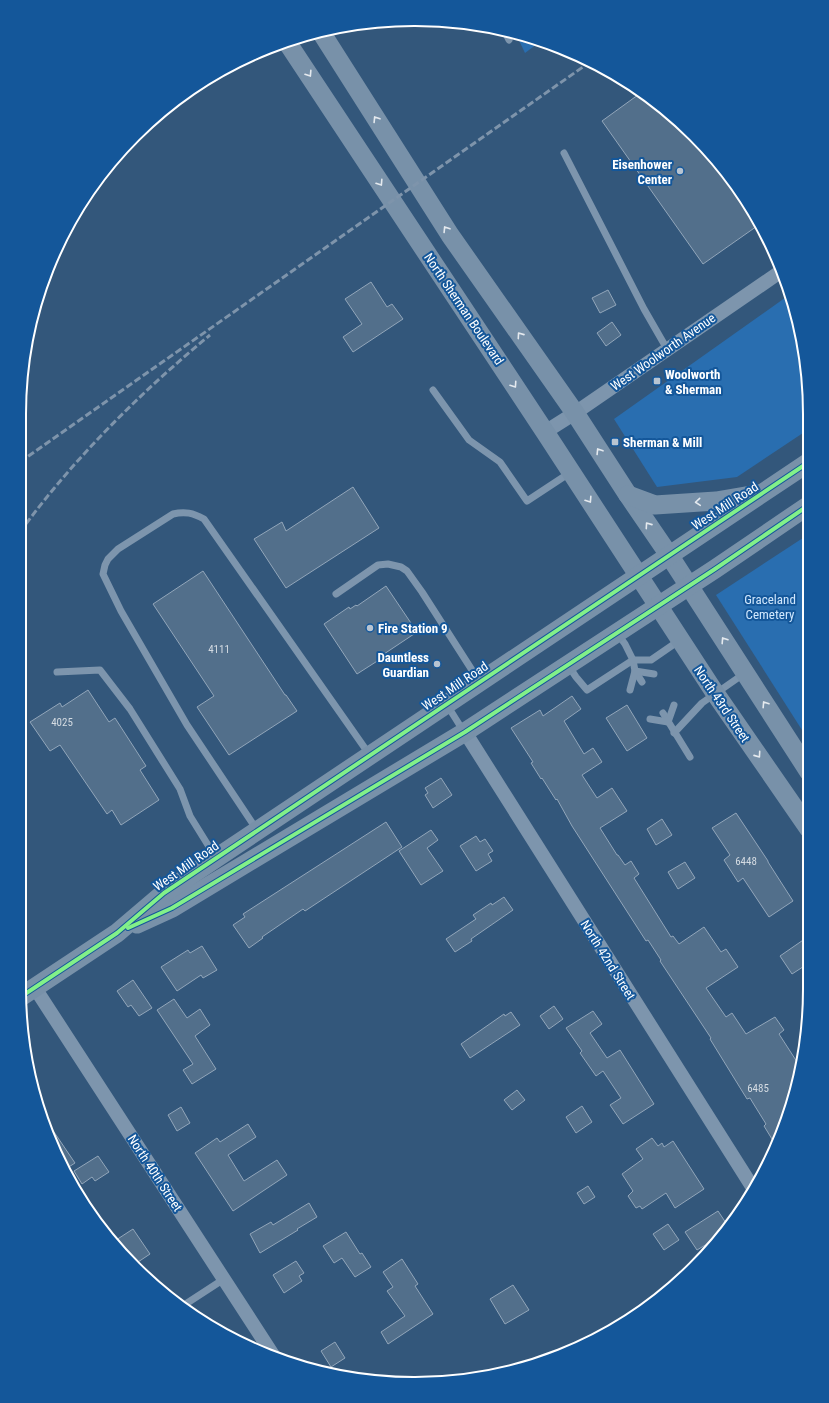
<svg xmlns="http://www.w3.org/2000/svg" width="829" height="1403" font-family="'Roboto Condensed',sans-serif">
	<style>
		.green { fill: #296eb0 }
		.building { fill: #526f8b; stroke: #92a6ba }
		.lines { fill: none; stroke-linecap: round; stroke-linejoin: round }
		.service { stroke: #7d95ad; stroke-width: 7 }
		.minor { stroke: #7d95ad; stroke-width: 14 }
		.secondary { stroke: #7891a9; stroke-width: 19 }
		.rail { stroke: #7e94ab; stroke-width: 3; stroke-dasharray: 7 3; stroke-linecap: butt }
		.cycleway-casing { stroke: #14579a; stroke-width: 6 }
		.cycleway { stroke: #82f089; stroke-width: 4 }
		.oneway { stroke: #e4e9ee }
		.poi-dot { fill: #b8c4d1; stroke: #14579a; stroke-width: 1.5 }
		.labels { text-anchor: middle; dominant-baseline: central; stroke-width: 4; stroke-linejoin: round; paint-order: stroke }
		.number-label { font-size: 11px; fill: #d4dbe2 }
		.poi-label { font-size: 13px; font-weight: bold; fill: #fff; stroke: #14579a; text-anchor: start }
		.street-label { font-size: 13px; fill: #fff; stroke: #14579a }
		.park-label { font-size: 13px; fill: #d0e7fd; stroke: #14579a }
		.rim { fill: none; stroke: #fff; stroke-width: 2 }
	</style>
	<rect width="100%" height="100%" fill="#33577b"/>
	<g class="green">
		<polygon points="516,34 541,41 525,53"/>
		<polygon points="789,295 796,312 809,388 809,429 737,477 657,487 614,419"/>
		<polygon points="809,534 809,741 716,595"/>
	</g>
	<g class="building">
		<polygon points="642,92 712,154 757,217 760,224 703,264 602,121"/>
		<polygon points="371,282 387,307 392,304 403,319 353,352 343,337 362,324 345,299"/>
		<polygon points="608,290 616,305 600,313 592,298"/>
		<polygon points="612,322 621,335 606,346 597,333"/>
		<polygon points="353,487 379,528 286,588 254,539 282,522 286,531"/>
		<polygon points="203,571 285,695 286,695 297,711 229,755 197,707 214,696 153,604"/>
		<polygon points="386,586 417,632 381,656 382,658 357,674 324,624 349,607 350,609 356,605 357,606"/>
		<polygon points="88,690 109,722 115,718 146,766 140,770 159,800 121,825 112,810 107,814 60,745 50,751 30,722 60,703 62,707"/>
		<polygon points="572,696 581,709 564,721 584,754 593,748 602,762 582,775 597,798 612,788 627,811 600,828 617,855 618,855 625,865 631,861 639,874 634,878 671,937 673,936 679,944 704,927 721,952 726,949 738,967 706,988 726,1017 732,1013 746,1034 775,1017 784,1030 779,1034 799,1065 789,1116 775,1144 764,1126 766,1124 753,1103 750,1098 747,1099 710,1039 711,1038 660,961 661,960 648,940 646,941 572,826 557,799 556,800 542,778 541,779 531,763 533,762 511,728 540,710 543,716"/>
		<polygon points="627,705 647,738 627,751 606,718"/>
		<polygon points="441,778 452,795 433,808 425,795 428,793 425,788"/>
		<polygon points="736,813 768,861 768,862 793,901 769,917 743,878 738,882 724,860 730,855 712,828"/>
		<polygon points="662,819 672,835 656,845 647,829"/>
		<polygon points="386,822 402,847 305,911 303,909 262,937 263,938 249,948 233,925 245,917 243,914"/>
		<polygon points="431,830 438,840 427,848 443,871 421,885 399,851"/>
		<polygon points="476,836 480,842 485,839 493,851 488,854 492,861 476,871 460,846"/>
		<polygon points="685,862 695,878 678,889 668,872"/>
		<polygon points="504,897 513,910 471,939 472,941 455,952 446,939 476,919 473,915 491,903 492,905"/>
		<polygon points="809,936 809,963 792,974 780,956"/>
		<polygon points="202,946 217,970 203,978 201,975 177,991 161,967 188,950 190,953"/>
		<polygon points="133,980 152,1008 139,1016 131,1005 128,1007 117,991"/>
		<polygon points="174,999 187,1018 200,1009 210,1025 195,1036 216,1069 192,1084 183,1070 193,1064 157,1010"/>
		<polygon points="554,1006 563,1019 549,1029 540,1016"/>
		<polygon points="593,1011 602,1024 590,1033 607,1058 620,1050 654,1104 623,1124 610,1105 621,1098 603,1071 596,1076 580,1053 582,1051 566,1028"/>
		<polygon points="511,1012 520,1025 470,1058 461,1044 504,1014 505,1016"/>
		<polygon points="517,1090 525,1100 512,1110 504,1100"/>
		<polygon points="582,1106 592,1122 576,1133 566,1117"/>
		<polygon points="181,1107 190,1123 177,1131 168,1115"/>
		<polygon points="248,1124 256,1137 228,1155 244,1181 277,1160 287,1175 233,1211 195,1153 217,1138 220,1142"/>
		<polygon points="52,1129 75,1163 64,1170 60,1164 47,1132"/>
		<polygon points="652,1138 658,1146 662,1143 664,1147 673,1141 704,1189 675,1208 666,1193 642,1209 640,1206 636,1208 628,1196 633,1191 622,1174 643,1159 636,1149"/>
		<polygon points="98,1156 109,1172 95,1181 92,1177 82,1184 74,1171"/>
		<polygon points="588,1186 595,1197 584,1204 577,1193"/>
		<polygon points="309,1203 317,1217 297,1229 298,1230 260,1253 250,1234 271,1222 273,1225"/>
		<polygon points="718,1211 728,1226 722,1235 697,1250 685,1232"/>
		<polygon points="668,1224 679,1240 664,1250 653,1234"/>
		<polygon points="133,1229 150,1254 135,1264 113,1242"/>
		<polygon points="346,1232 360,1254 362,1253 371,1267 355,1277 342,1258 334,1263 323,1246"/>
		<polygon points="402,1259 418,1284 415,1286 433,1314 388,1344 381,1332 405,1316 387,1291 393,1287 383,1272"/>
		<polygon points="296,1261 304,1273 299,1276 302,1281 284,1293 273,1275"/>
		<polygon points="513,1285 529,1310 505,1324 490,1299"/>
		<polygon points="335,1342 345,1358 331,1367 321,1351"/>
	</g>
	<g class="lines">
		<g class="service">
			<polyline points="504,30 509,40"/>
			<polyline points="564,153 644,309 667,349"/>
			<polyline points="433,390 469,440 500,462 527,501 571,472"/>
			<polyline points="336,594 378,565 388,564 401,567 407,571 422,592 479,681"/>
			<polyline points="617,633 625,644 633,660 635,671 642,682"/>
			<polyline points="568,665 576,677 587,690 633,660 651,660 680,640"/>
			<polyline points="57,672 100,670 130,709 180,789 190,816 216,858"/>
			<polyline points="630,690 635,671 654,674"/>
			<polyline points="447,705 464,732"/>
			<polyline points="663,713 690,757"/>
			<polyline points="650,719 668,722 674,705"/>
			<polyline points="674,733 702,703 745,673"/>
			<path d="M257,830l-70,-105 -66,-114 -18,-37 2,-9 3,-6 10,-10 55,-35c12,-3 20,-1 31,5l165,235"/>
			<polyline points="181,1307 224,1279"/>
		</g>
		<g class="minor">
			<polyline points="545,432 575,413 780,272"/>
			<polyline points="465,732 753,1188"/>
			<polyline points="35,988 275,1358"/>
		</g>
		<g class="secondary">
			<polyline points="321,32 450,235 575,413 628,495 669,555 809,772"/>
			<polyline points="287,42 545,432 715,693 809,829"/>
			<polyline points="628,495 655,505 716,501 757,494"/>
			<polyline points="137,924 172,908 465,732 715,569 809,505"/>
			<polyline points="22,996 117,933 164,893 809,462"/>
		</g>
		<g class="rail">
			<polyline points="20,462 590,62"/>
			<path d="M20,532c54,-74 120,-139 190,-197"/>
		</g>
		<defs>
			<g id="cycleway">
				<polyline points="128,928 172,908 465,732 715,569 809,505"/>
				<polyline points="22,996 117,933 164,893 809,462"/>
			</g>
		</defs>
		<use href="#cycleway" class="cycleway-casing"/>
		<use href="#cycleway" class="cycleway"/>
	</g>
	<defs><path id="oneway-chevron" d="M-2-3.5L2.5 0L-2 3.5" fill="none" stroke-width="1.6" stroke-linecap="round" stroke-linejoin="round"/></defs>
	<g class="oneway">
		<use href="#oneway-chevron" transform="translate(309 74) rotate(57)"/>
		<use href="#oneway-chevron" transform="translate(376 119) rotate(-122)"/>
		<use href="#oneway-chevron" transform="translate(380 183) rotate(57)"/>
		<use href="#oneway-chevron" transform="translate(446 229) rotate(-122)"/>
		<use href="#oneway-chevron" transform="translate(520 335) rotate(-125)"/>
		<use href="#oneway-chevron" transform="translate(514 385) rotate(56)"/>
		<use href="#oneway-chevron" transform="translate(599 451) rotate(-122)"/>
		<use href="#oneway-chevron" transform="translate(589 500) rotate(57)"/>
		<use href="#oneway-chevron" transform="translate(698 502) rotate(175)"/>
		<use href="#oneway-chevron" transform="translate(648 525) rotate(-125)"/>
		<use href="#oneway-chevron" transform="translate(724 640) rotate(-123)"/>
		<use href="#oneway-chevron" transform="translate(765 704) rotate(-123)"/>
		<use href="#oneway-chevron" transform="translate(758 755) rotate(55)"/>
	</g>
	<g class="poi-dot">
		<circle cx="680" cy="171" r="4"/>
		<rect x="653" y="377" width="8" height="8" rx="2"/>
		<rect x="611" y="438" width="8" height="8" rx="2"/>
		<circle cx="370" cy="628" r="4"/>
		<circle cx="437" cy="664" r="4"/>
	</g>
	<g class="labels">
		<g class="number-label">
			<text x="219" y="649">4111</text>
			<text x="62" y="722">4025</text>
			<text x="746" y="861">6448</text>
			<text x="758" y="1088">6485</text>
		</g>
		<g class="poi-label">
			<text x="672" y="164" text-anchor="end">Eisenhower<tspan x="672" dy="15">Center</tspan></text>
			<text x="665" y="374">Woolworth<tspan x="665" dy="15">&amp; Sherman</tspan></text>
			<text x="623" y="442">Sherman &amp; Mill</text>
			<text x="378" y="628">Fire Station 9</text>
			<text x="429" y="657" text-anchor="end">Dauntless<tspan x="429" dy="15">Guardian</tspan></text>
		</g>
		<g class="street-label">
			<text transform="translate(464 309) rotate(56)">North Sherman Boulevard</text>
			<text transform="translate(663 352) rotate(-35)">West Woolworth Avenue</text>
			<text transform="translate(725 506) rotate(-33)">West Mill Road</text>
			<text transform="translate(455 686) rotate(-34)">West Mill Road</text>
			<text transform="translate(722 704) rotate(56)">North 43rd Street</text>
			<text transform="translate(186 866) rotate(-35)">West Mill Road</text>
			<text transform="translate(608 960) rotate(58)">North 42nd Street</text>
			<text transform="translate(155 1173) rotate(57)">North 40th Street</text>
		</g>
		<g class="park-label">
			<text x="770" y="599">Graceland<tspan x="770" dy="15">Cemetery</tspan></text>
		</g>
	</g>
	<path d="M0 0H829V1403H0ZM414 26H415A388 388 0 0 1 803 414V989A388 388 0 0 1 415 1377H414A388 388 0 0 1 26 989V414A388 388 0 0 1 414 26Z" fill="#14579a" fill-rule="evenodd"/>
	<path class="rim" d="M414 26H415A388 388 0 0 1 803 414V989A388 388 0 0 1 415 1377H414A388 388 0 0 1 26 989V414A388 388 0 0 1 414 26Z"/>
</svg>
